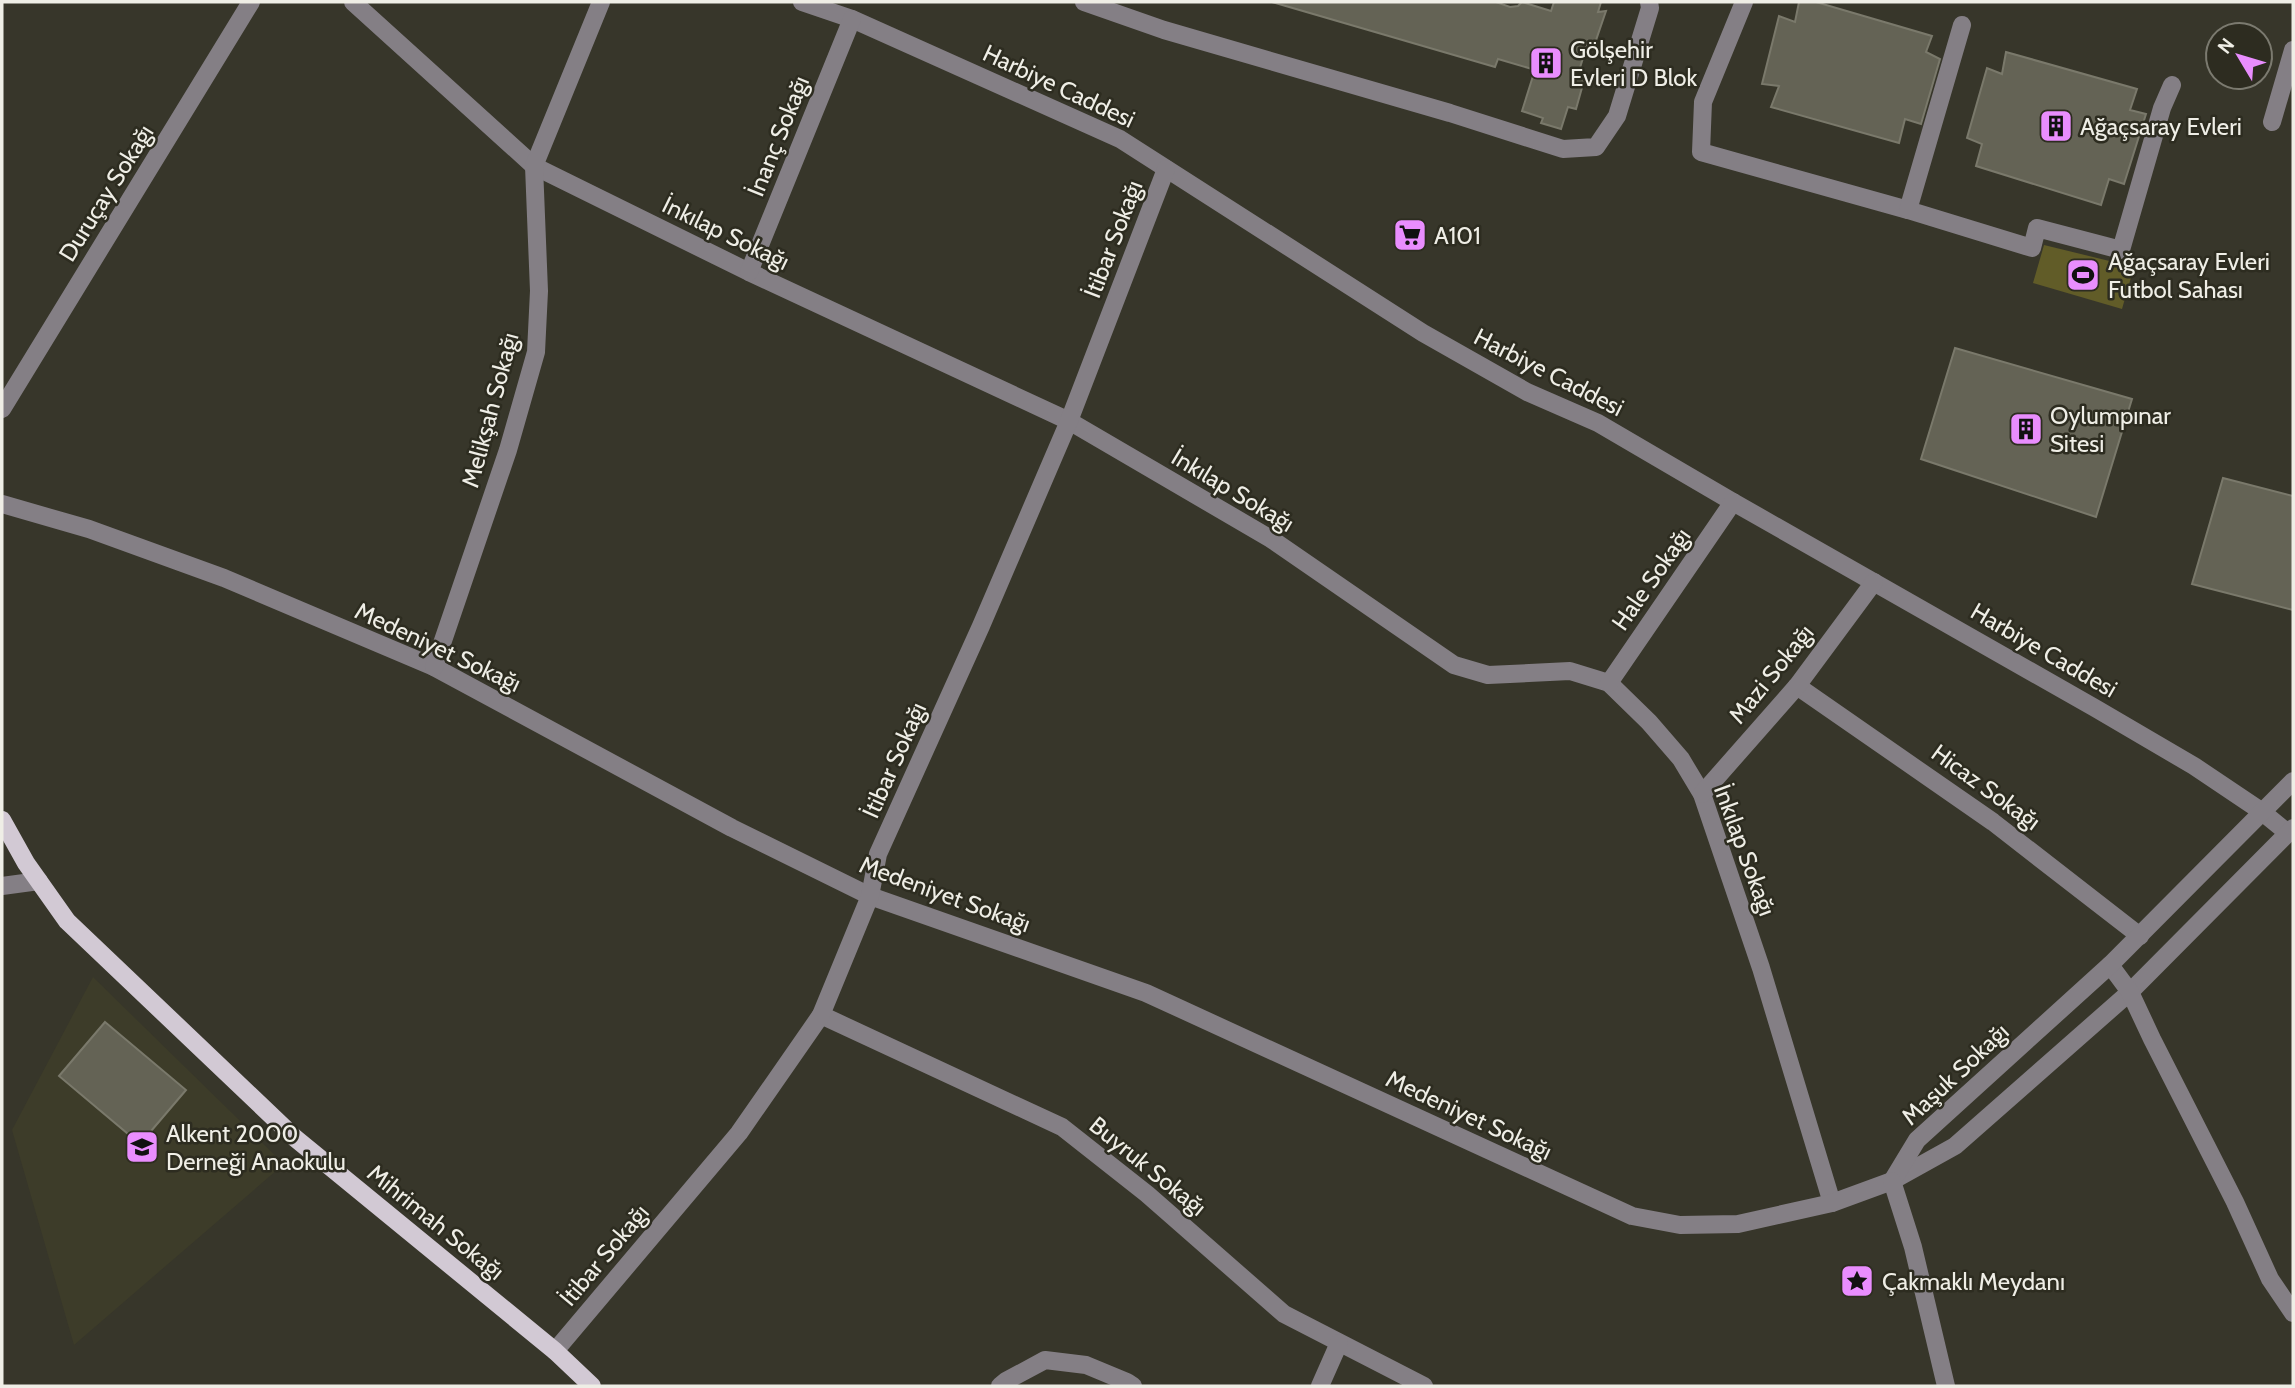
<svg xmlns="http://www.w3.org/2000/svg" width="2295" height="1388" font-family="Cabin,sans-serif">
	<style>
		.built { fill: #3d3c29 }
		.green { fill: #615c28 }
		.building { fill: #646355; stroke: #7a796b; stroke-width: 2 }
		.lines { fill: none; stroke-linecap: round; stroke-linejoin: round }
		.minor { stroke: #847f85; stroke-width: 18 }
		.major { stroke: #d2c9d4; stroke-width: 18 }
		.labels { text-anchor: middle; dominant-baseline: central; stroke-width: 5; stroke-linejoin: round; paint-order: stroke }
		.poi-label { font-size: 24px; fill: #efeee6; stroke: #2d2c20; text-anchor: start }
		.street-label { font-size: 24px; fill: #efeee6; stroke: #2d2c20 }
	</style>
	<rect width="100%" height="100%" fill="#37362a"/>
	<polygon class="built" points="93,977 284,1164 74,1345 12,1130"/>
	<polygon class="green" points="2044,245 2134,267 2122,309 2033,283"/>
	<g class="building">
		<polygon points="1272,2 1496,2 1510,7 1518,6 1522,2 1551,11 1554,2 1601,2 1598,12 1606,11 1594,46 1588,41 1577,78 1585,77 1576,109 1568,107 1561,129 1541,123 1543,118 1522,111 1533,76 1532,69 1498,59 1495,67"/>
		<polygon points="1799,2 1816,2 1932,36 1926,52 1940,59 1921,124 1905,119 1899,143 1771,107 1779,86 1762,84 1779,16 1795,22"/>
		<polygon points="2006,52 2137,89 2130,110 2146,114 2124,184 2109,179 2101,205 1976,166 1982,144 1967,138 1987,68 2002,74"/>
		<polygon points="1955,348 2132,399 2096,517 1921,459"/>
		<polygon points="2223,478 2293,496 2293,610 2192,584"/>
		<polygon points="105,1022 186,1090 140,1144 59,1076"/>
	</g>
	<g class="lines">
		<g class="minor">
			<polyline points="353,2 534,166 749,272 1069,421 1271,539 1454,665 1488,675 1570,671 1609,683 1649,722 1681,759 1702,794 1761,968 1832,1203"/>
			<polyline points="802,2 852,19 1120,139 1423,333 1527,392 1598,423 1733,502 2095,708 2194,766 2261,811 2288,833"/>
			<polyline points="1084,2 1164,30 1450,113 1563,149 1596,147 1617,116 1650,8 1649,2"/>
			<polyline points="1744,2 1703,102 1701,152 1908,210"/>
			<polyline points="1962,25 1908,210 2032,248 2037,228 2121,250 2162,108 2172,85"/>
			<polyline points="2272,122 2293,50"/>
			<polyline points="749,272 852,19"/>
			<polyline points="2,409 251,2"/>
			<polyline points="2,504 89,529 224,578 434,667 732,828 870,896 1146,993 1632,1216 1680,1225 1738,1224 1832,1203 1892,1181 1955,1146 2130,992 2293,828"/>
			<polyline points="434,667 508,450 536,352 539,291 534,166 601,2"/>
			<polyline points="1609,683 1733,502"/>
			<polyline points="1797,686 1993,822 2140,936"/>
			<polyline points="1702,794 1797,686 1874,582"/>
			<polyline points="2,886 39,881"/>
			<polyline points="2110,965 2130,992 2152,1039 2235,1202 2270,1279 2293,1313"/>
			<polyline points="821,1015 1062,1127 1147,1194 1284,1314 1424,1386"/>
			<polyline points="1894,1178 1917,1140 2110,965 2293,781"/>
			<polyline points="1892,1181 1913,1247 1946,1386"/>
			<polyline points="555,1351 739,1133 821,1015 870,896 878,854 981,626 1069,421 1166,169"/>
			<polyline points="1000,1386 1006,1381 1045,1360 1086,1365 1127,1382 1133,1386"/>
			<polyline points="1320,1386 1339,1343"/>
		</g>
		<polyline class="major" points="2,820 26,863 67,921 295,1138 555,1351 592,1386"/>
	</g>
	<defs>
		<symbol id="building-square" viewBox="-11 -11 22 22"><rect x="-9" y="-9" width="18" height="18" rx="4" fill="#e98dfe" stroke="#2d2c20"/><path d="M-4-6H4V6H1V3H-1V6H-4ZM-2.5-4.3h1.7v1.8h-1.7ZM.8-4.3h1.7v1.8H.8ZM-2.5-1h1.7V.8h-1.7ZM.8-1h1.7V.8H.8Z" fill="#111"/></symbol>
		<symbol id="supermarket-square" viewBox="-11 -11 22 22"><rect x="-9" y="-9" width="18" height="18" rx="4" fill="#e98dfe" stroke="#2d2c20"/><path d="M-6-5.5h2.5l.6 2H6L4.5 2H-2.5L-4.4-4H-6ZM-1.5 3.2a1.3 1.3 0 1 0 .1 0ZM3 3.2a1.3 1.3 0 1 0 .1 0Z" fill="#111"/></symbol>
		<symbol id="stadium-square" viewBox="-11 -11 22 22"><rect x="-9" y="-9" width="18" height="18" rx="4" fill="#e98dfe" stroke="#2d2c20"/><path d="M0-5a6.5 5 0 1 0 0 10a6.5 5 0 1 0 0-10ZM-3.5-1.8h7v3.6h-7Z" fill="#111"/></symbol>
		<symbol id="school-square" viewBox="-11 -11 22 22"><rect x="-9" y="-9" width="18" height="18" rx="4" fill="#e98dfe" stroke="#2d2c20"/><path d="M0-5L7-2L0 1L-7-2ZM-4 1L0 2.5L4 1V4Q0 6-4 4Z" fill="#111"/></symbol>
		<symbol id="sight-square" viewBox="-11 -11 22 22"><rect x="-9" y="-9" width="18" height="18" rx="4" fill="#e98dfe" stroke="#2d2c20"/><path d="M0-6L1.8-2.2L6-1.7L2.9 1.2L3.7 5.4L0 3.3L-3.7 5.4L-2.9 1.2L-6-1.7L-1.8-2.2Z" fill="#111"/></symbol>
	</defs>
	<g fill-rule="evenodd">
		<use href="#building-square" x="1527" y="44" width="38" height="38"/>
		<use href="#building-square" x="2037" y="107" width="38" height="38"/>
		<use href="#supermarket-square" x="1391" y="216" width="38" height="38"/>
		<use href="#stadium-square" x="2064" y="256" width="38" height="38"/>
		<use href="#building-square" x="2007" y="410" width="38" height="38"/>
		<use href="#school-square" x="123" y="1128" width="38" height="38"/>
		<use href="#sight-square" x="1838" y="1262" width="38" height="38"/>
	</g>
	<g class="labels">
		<g class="poi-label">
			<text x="1570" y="49">Gölşehir<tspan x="1570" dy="28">Evleri D Blok</tspan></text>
			<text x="2080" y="126">Ağaçsaray Evleri</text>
			<text x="1434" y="235">A101</text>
			<text x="2108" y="261">Ağaçsaray Evleri<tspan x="2108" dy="28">Futbol Sahası</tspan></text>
			<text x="2050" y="415">Oylumpınar<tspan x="2050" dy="28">Sitesi</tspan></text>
			<text x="166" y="1133">Alkent 2000<tspan x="166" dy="28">Derneği Anaokulu</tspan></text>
			<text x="1882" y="1281">Çakmaklı Meydanı</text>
		</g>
		<g class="street-label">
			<text transform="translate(1059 86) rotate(25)">Harbiye Caddesi</text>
			<text transform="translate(778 136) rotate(-68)">İnanç Sokağı</text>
			<text transform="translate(106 193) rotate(-58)">Duruçay Sokağı</text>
			<text transform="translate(726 233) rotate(26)">İnkılap Sokağı</text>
			<text transform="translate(1113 239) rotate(-69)">İtibar Sokağı</text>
			<text transform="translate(1549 372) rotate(27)">Harbiye Caddesi</text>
			<text transform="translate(490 410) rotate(-75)">Melikşah Sokağı</text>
			<text transform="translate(1233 490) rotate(31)">İnkılap Sokağı</text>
			<text transform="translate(1651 579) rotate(-55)">Hale Sokağı</text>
			<text transform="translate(438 647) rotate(25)">Medeniyet Sokağı</text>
			<text transform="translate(2044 650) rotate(30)">Harbiye Caddesi</text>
			<text transform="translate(1771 674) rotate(-51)">Mazi Sokağı</text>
			<text transform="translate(894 760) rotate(-66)">İtibar Sokağı</text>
			<text transform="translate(1986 787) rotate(36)">Hicaz Sokağı</text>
			<text transform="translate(1745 850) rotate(70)">İnkılap Sokağı</text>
			<text transform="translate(945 894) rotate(20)">Medeniyet Sokağı</text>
			<text transform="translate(1955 1074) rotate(-43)">Maşuk Sokağı</text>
			<text transform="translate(1469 1115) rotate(25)">Medeniyet Sokağı</text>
			<text transform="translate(1148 1166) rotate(39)">Buyruk Sokağı</text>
			<text transform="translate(436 1222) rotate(39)">Mihrimah Sokağı</text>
			<text transform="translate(604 1255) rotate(-50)">İtibar Sokağı</text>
		</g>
	</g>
	<rect width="2295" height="1388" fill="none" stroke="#efeee6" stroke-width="7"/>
	<g transform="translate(2239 56) rotate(308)"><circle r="33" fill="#2d2c20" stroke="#7b7a6f" stroke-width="2"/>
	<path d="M0-5L12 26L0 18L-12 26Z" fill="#e98dfe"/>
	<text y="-10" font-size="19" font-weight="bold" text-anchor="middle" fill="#efeee6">N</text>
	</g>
</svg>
